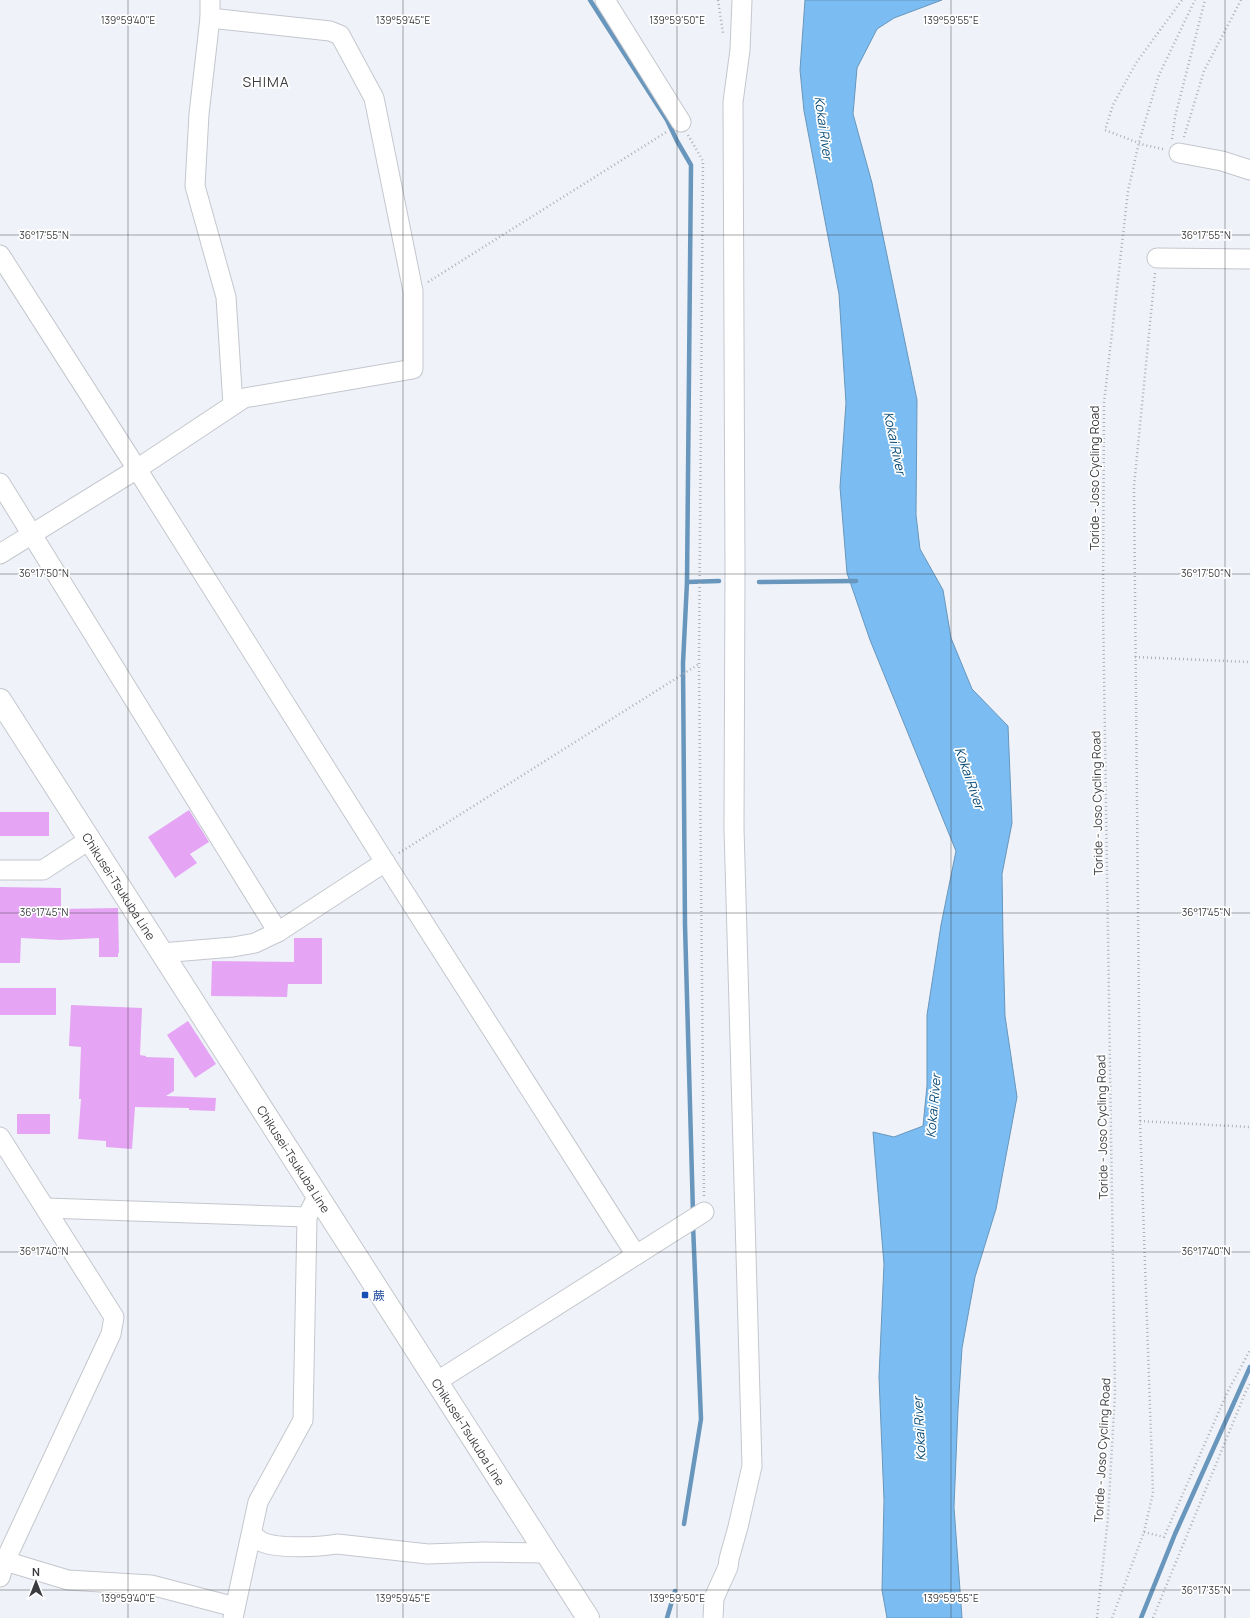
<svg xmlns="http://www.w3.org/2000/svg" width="1250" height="1618" font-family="Manrope,'Noto Sans JP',sans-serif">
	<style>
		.water { fill: #7bbdf2; stroke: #6896bc }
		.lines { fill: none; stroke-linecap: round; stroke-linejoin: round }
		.stream { stroke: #6896bc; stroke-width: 4.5 }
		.building { fill: #e5a5f4 }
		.minor-casing { stroke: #c4c7cd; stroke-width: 21 }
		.major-casing { stroke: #c4c7cd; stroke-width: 24 }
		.path { stroke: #aeb1b6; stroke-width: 2.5; stroke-dasharray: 1 3; stroke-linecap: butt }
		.minor { stroke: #fff; stroke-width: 19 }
		.major { stroke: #fff; stroke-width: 22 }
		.ticks { fill: none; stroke: #3a3b3e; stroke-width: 1; stroke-opacity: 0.45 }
		.transit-dot { fill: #1a4fb4; stroke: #fff; stroke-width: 1.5 }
		.labels { text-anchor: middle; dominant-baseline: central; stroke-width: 3.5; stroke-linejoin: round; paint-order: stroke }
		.street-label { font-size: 12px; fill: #3a3b3e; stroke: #fff }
		.transit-label { font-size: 12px; fill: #164399; stroke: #fff; text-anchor: start }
		.water-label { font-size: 13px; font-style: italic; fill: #084b77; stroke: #fff }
		.quarter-label { font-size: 14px; letter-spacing: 1px; fill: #3a3b3e; stroke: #fff }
		.ticks-label { font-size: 10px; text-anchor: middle; fill: #3a3b3e; stroke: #fff; stroke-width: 3.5; stroke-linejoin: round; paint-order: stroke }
	</style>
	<rect width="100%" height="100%" fill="#eff2f8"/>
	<polygon class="water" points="805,0 942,0 894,18 877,29 857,68 853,114 872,183 917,400 916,515 920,549 943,590 951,638 972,689 1008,726 1012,823 1002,874 1003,940 1005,1016 1017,1097 996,1209 975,1277 962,1348 958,1409 954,1507 962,1618 887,1618 882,1590 884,1500 879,1377 884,1264 873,1132 894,1137 923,1126 927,1086 927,1015 941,925 956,851 870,640 847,573 840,487 846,403 839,294 804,111 800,70"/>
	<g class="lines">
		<g class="stream">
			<polyline points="590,0 667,120 677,141 691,165 687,582 683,663 685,925 693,1213"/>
			<polyline points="687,582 719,581"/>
			<polyline points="759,582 856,581"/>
			<polyline points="684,1524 701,1419 693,1225"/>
			<polyline points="667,1618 675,1591"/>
			<polyline points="1141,1618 1175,1534 1250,1367"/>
		</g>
	</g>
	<g class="building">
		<polygon points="189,810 209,842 190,854 197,863 175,878 148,837"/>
		<rect x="0" y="812" width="49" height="24"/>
		<polygon points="0,887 61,888 61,909 118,908 119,953 118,953 118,957 99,957 99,938 60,940 21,938 20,963 0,963"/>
		<polygon points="294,938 322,938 322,984 288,984 287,997 211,996 212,961 294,962"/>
		<rect x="0" y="988" width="56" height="27"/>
		<polygon points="71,1005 142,1008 140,1055 146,1056 146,1057 174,1058 174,1091 166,1096 216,1098 215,1111 189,1110 189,1108 135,1107 132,1149 106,1147 106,1141 78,1139 81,1099 79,1099 81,1047 69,1046"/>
		<polygon points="188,1021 216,1064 195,1078 167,1035"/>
		<rect x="17" y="1114" width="33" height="20"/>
	</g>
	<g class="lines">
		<defs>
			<g id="minor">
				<polyline points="210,0 210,18 199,114 195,186 226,297 233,405"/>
				<polyline points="605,0 681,122"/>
				<polyline points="1179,153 1222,161 1250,170"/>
				<polyline points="0,255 137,469 385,862 636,1255"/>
				<polyline points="1157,258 1250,259"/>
				<polyline points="0,483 278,932"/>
				<polyline points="0,554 137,469 244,398 413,369 413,291 374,98 340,35 330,31 210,18"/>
				<polyline points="0,870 43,870 89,840"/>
				<polyline points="161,953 233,947 255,943 278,932 385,862"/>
				<polyline points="0,1137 114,1317 111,1334 5,1561 0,1577"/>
				<polyline points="46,1208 307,1217"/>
				<polyline points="436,1382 704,1212"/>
				<path d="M252,1535c3,2 7,5 10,7 16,7 57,5 75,2l91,10 57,-2 61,1"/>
				<polyline points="5,1561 68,1580 151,1585 235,1607"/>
				<polyline points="233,1618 258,1502 303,1420 307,1217 317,1197"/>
				<polyline points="713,1618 714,1598 728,1567 729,1559 738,1527 752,1466 734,828 735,569 733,102 740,50 742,0"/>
			</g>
			<g id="major">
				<path id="s1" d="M0,700l588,918"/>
			</g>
		</defs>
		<use href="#minor" class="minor-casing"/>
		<use href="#major" class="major-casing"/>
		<g class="path">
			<polyline points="718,0 723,33"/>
			<polyline points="688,135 703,161 699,663 704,1196"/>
			<polyline points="1184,137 1204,71 1241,0"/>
			<polyline points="1172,139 1175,117 1205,0"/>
			<polyline points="1163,149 1144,145 1105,130 1113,105 1136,63 1182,0"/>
			<polyline points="428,282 668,131"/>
			<polyline points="1135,657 1250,662"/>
			<polyline points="399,853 699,664"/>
			<polyline points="1140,1121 1250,1127"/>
			<polyline points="1144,1532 1164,1537 1227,1393 1250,1350"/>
			<polyline points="1097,1618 1108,1518 1115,1393 1103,608 1104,403 1128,191 1139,142 1159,75 1195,0"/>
			<polyline points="1112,1618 1144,1532 1153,1493 1140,1121 1134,486 1155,273"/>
			<polyline points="1153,1618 1246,1391 1250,1384"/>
		</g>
		<use href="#minor" class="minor"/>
		<use href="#major" class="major"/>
	</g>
	<path class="ticks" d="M128,0v1618M403,0v1618M677,0v1618M951,0v1618M1225,0v1618M0,235h1250M0,574h1250M0,913h1250M0,1252h1250M0,1590h1250"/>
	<rect class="transit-dot" x="361" y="1291" width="8" height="8" rx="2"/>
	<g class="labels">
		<g class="street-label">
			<text transform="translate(1094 478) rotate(-90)">Toride - Joso Cycling Road</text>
			<text transform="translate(1097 803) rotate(-91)">Toride - Joso Cycling Road</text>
			<text stroke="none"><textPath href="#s1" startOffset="221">Chikusei-Tsukuba Line</textPath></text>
			<text transform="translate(1102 1127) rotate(-91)">Toride - Joso Cycling Road</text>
			<text stroke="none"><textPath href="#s1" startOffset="545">Chikusei-Tsukuba Line</textPath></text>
			<text stroke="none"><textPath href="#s1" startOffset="869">Chikusei-Tsukuba Line</textPath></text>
			<text transform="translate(1102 1450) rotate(-87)">Toride - Joso Cycling Road</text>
		</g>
		<g class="transit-label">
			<text x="373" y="1295">蕨</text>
		</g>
		<g class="water-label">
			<text transform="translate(824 128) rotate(82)">Kokai River</text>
			<text transform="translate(895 443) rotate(78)">Kokai River</text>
			<text transform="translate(970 778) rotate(71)">Kokai River</text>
			<text transform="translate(933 1106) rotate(-85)">Kokai River</text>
			<text transform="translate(919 1429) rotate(-93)">Kokai River</text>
		</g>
		<g class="quarter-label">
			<text x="266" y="81">SHIMA</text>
		</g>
	</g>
	<g class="ticks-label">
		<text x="128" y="24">139°59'40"E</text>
		<text x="403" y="24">139°59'45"E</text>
		<text x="677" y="24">139°59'50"E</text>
		<text x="951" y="24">139°59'55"E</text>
		<text x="44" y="239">36°17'55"N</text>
		<text x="1206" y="239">36°17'55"N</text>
		<text x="44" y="577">36°17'50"N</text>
		<text x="1206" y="577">36°17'50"N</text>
		<text x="44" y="916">36°17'45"N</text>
		<text x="1206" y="916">36°17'45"N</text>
		<text x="44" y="1255">36°17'40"N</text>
		<text x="1206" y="1255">36°17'40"N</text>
		<text x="1206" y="1594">36°17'35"N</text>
		<text x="128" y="1602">139°59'40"E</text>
		<text x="403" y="1602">139°59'45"E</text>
		<text x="677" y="1602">139°59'50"E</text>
		<text x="951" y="1602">139°59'55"E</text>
	</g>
	<g transform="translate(36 1582)" stroke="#ffffff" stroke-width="3" paint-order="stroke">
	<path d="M0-3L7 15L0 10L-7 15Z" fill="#3a3b3e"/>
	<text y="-6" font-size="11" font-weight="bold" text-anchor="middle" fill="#3a3b3e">N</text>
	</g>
</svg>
